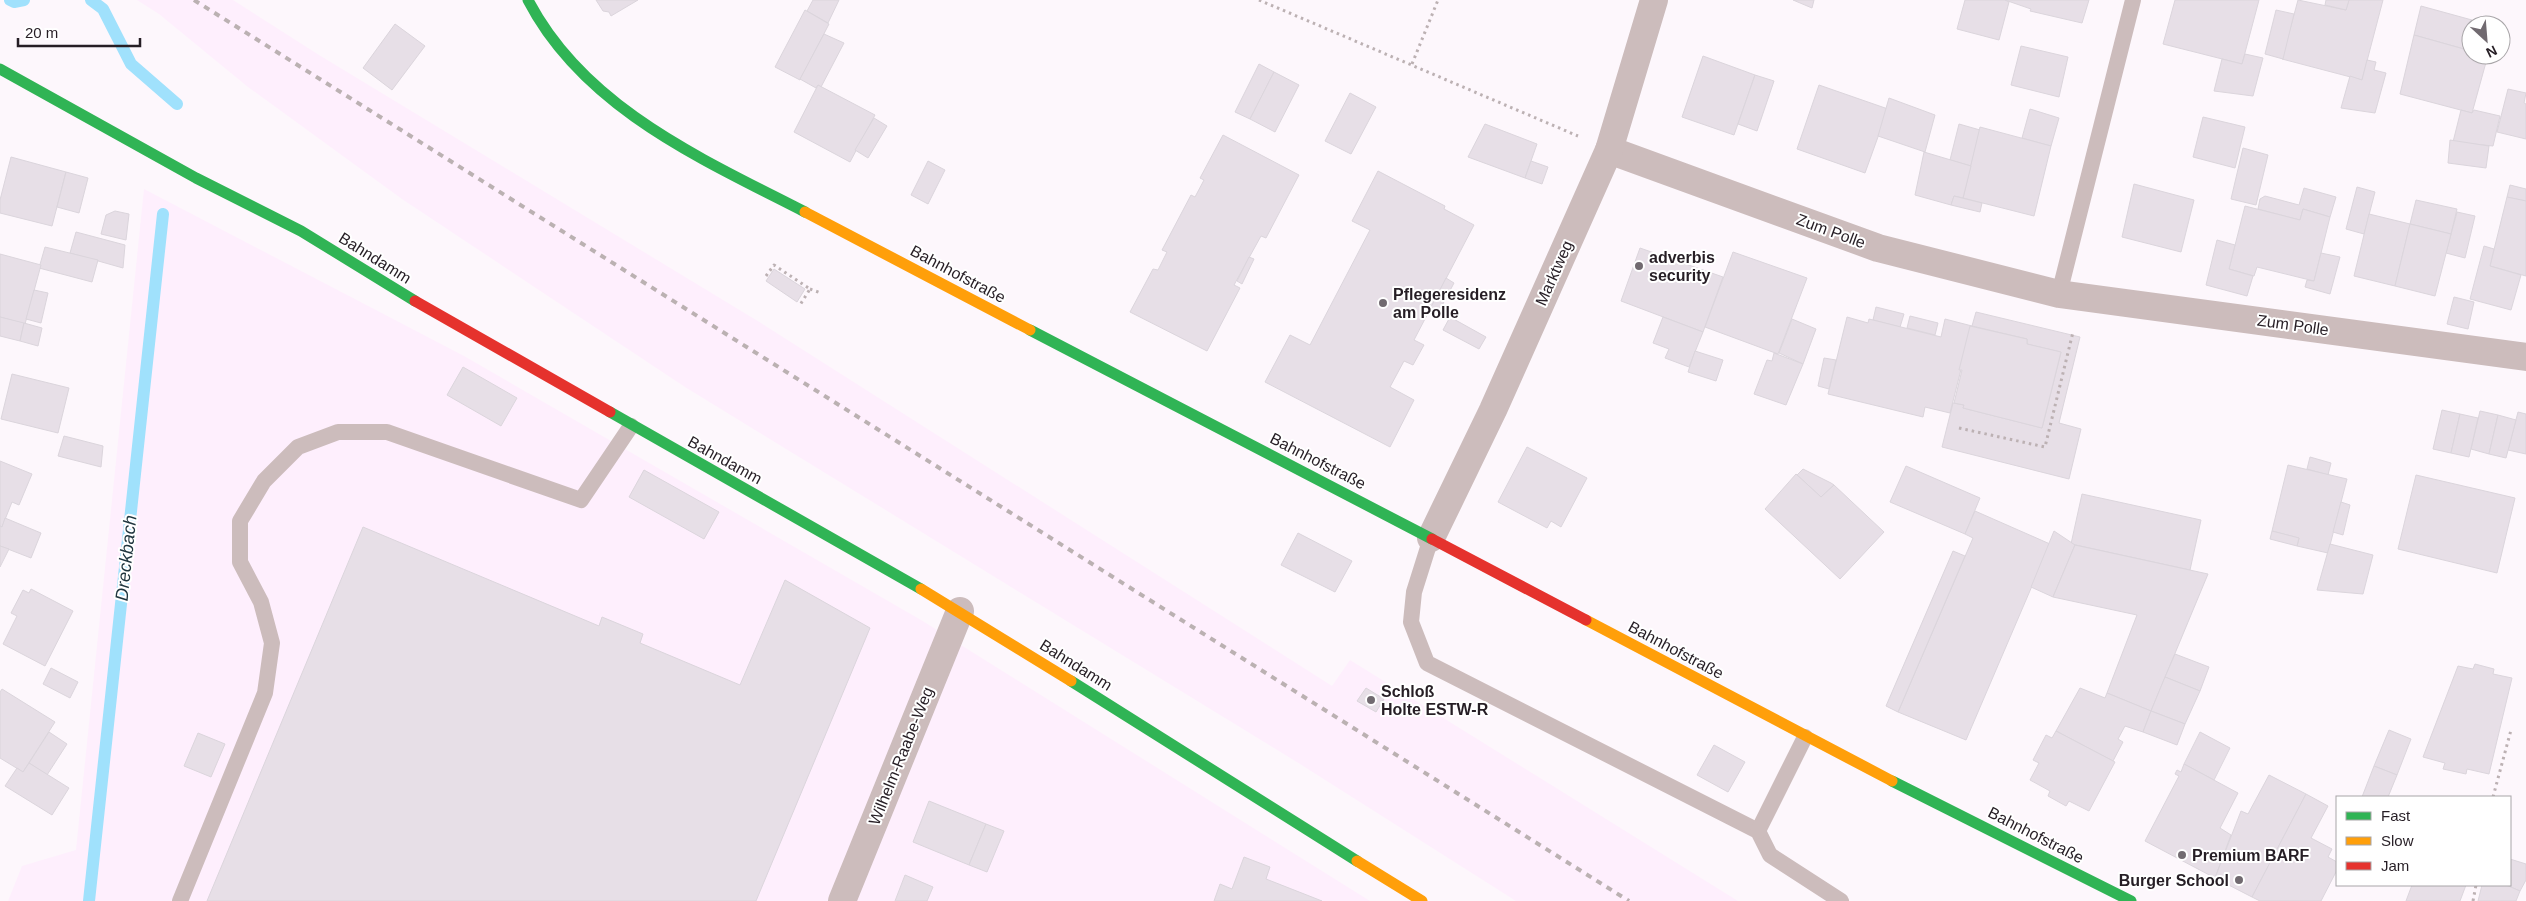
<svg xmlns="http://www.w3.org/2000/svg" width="2526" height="901" font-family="Arial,sans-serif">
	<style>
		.built { fill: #feeffd }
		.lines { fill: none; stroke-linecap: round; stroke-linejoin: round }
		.stream { stroke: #a0e1fc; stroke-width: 12 }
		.building { fill: #e7dfe7; stroke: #dbd5dc }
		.path { stroke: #bcb1b3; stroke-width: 3; stroke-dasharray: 2.5 4; stroke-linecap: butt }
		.lane { stroke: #ccbcbc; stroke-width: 16 }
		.street { stroke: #ccbcbc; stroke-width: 28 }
		.fast { stroke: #30b455; stroke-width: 11 }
		.slow { stroke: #ff9f0a; stroke-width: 11 }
		.jam { stroke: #e5322d; stroke-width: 11 }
		.rail { stroke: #bbb1b2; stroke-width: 4; stroke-dasharray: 6 6; stroke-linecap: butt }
		.poi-dot { fill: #716a70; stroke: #fff; stroke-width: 2 }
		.labels { text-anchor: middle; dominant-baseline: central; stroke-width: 4; stroke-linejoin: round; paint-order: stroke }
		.street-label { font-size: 16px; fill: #261e25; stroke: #fff }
		.poi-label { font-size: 16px; font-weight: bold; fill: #261e25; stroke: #fff; text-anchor: start }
		.water-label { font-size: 18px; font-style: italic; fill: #20363f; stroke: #fff }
	</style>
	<rect width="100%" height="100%" fill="#fdf7fc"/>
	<g class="built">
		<polygon points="137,0 233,0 319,55 761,323 1332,686 1350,660 1738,901 1516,901 1300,764 685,387 402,199 248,87 159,14"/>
		<polygon points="144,189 464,356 921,620 1370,901 8,901 22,866 76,850"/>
	</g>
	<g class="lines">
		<g class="stream">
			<polyline points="10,0 14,2 24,0"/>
			<polyline points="91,0 103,9 131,64 177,104"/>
			<polyline points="89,901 163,214"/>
		</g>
	</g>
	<g class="building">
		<polygon points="596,0 638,0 611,16 609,12 603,11"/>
		<polygon points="813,0 839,0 828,23 807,11"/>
		<polygon points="1793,0 1814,0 1812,8"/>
		<polygon points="1965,0 2005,0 2009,2 1999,40 1957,29"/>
		<polygon points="2005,0 2089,0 2082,23 2030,11 2031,9"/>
		<polygon points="2175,0 2259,0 2242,64 2163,44"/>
		<polygon points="2298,0 2346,10 2349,0 2383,0 2362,80 2282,59"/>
		<polygon points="2326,0 2349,0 2346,10 2325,5"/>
		<polygon points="2421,6 2472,20 2464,49 2414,35"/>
		<polygon points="805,10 829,24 800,80 775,67"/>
		<polygon points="2276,10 2294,14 2283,59 2265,54"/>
		<polygon points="395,24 425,46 392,90 363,68"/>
		<polygon points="824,34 844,43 821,87 818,85 816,88 800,79"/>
		<polygon points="2414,35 2471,51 2471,55 2488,55 2472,113 2400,94"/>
		<polygon points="2021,46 2068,57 2059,97 2011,85"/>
		<polygon points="2245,54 2263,58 2253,96 2214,91 2222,59 2242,64"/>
		<polygon points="1703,56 1755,75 1734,135 1682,117"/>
		<polygon points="2367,60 2376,62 2374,70 2386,73 2375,113 2341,108 2350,76 2362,80"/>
		<polygon points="1259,64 1274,72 1250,119 1235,112"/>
		<polygon points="1274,72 1299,85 1275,132 1250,119"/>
		<polygon points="1755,75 1774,81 1757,131 1738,124"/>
		<polygon points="818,85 875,115 850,162 794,132"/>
		<polygon points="1819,85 1888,109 1865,173 1797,149"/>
		<polygon points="2508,89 2526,93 2524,103 2526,104 2526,139 2497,132"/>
		<polygon points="1350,93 1376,107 1351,154 1325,141"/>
		<polygon points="1889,98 1935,115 1925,152 1878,136"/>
		<polygon points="2030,109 2059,118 2051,146 2022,138"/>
		<polygon points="2461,110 2472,113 2474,110 2500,116 2493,146 2453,142"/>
		<polygon points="2203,117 2245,127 2235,168 2193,157"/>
		<polygon points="874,118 887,126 868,158 855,150"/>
		<polygon points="1485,124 1537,144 1525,178 1468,157"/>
		<polygon points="1959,124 1980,130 1971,166 1950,160"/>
		<polygon points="1980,127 2051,146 2034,216 1963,198"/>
		<polygon points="1223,135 1299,175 1266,238 1261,236 1234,285 1240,288 1207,351 1130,312 1153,269 1158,270 1167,252 1162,250 1191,195 1195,197 1204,180 1200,178"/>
		<polygon points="2450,140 2489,146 2486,168 2448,163"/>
		<polygon points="2243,148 2268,155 2256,205 2231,199"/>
		<polygon points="1924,152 1971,166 1963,198 1954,196 1951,205 1915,195"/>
		<polygon points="11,157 66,172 52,226 0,213 0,200"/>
		<polygon points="928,161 945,170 928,204 911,195"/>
		<polygon points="1531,161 1548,167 1542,184 1525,178"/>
		<polygon points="1378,171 1445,206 1444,209 1474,225 1414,340 1424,345 1413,365 1404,361 1390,387 1414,400 1390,447 1265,382 1290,335 1310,345 1370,230 1352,221"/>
		<polygon points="66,172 88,178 79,213 57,207"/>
		<polygon points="2134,184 2194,200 2181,252 2122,237"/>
		<polygon points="2510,185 2526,189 2526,201 2507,197"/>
		<polygon points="2357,187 2375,192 2364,234 2346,229"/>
		<polygon points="2304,188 2336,197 2330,217 2303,209 2300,220 2258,209 2260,199 2265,196 2299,205"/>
		<polygon points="1954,196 1982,203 1980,212 1951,205"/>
		<polygon points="2507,197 2526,201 2526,276 2490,266"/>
		<polygon points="2416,200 2457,209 2451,234 2410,224"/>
		<polygon points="2245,206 2300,220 2303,209 2330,217 2314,281 2257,267 2254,276 2229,269"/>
		<polygon points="115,211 129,214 126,240 101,234 106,215"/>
		<polygon points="2457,212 2475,216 2465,258 2446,253"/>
		<polygon points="2369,214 2410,224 2395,286 2354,276"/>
		<polygon points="2410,224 2451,234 2435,296 2395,286"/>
		<polygon points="76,232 125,245 123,268 70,253"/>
		<polygon points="2217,240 2235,245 2229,269 2253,276 2247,296 2206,285"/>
		<polygon points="2484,246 2494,249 2490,266 2521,275 2511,310 2470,299"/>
		<polygon points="45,247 98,260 92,282 39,268"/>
		<polygon points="1640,248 1723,277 1703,332 1621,301"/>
		<polygon points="1733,252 1807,278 1778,354 1705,327"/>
		<polygon points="2321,253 2340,257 2330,294 2305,287 2307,280 2314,281"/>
		<polygon points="0,254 41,265 25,324 0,317"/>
		<polygon points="1249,257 1254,259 1242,284 1237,281"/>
		<polygon points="774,269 805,289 797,302 766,281"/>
		<polygon points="1446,278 1454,283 1437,315 1429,311"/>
		<polygon points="34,290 48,293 41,323 26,319"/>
		<polygon points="2454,297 2474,302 2468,329 2447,324"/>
		<polygon points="1876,307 1904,314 1900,327 1873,320"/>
		<polygon points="1976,312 2080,337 2059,423 2081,429 2069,479 1942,447 1953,403 1964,405 1963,408 2042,428 2061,352 2027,344 2027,339 1972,326"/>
		<polygon points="1910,316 1938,323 1935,335 1907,328"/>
		<polygon points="0,317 24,323 20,341 0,336"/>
		<polygon points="1450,317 1486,337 1479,349 1443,330"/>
		<polygon points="1663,317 1703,332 1689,367 1665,358 1669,349 1653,343"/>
		<polygon points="1847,317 1868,323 1869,319 1941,337 1945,319 1972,326 1950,413 1925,407 1923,417 1828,394"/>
		<polygon points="1792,319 1816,329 1803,364 1779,353"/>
		<polygon points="24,323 42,328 38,346 20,341"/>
		<polygon points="1970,326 2027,339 2027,344 2061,352 2042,428 1963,408 1964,405 1954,403 1962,370 1959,370"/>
		<polygon points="1695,351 1723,360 1716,381 1688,372"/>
		<polygon points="1774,353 1803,364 1786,405 1754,394 1767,360 1772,361"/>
		<polygon points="1824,358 1836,360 1829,389 1818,386"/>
		<polygon points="463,367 517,398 501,426 447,395"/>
		<polygon points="12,374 69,388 58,433 1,419"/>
		<polygon points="2442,410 2460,414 2451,453 2433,449"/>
		<polygon points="2480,411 2498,415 2489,454 2471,449"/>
		<polygon points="2518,412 2526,414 2526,454 2508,450"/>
		<polygon points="2460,414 2478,418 2469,457 2451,453"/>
		<polygon points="2498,415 2516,420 2506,458 2489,454"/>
		<polygon points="64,436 103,446 101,467 58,456"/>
		<polygon points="1527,447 1587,478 1561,527 1551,521 1547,528 1498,502"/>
		<polygon points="2310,457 2331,463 2328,475 2307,469"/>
		<polygon points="0,461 32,474 19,505 12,502 2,527 0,526"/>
		<polygon points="2288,465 2347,479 2328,553 2297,546 2299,538 2272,531"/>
		<polygon points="1906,466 1980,498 1965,534 1890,502"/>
		<polygon points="1803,469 1831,483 1834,485 1821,497 1797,475"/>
		<polygon points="644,470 719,512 704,539 629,497"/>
		<polygon points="1796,474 1821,497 1834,485 1884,532 1840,579 1765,509"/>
		<polygon points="2416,475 2515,498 2497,573 2398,549"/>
		<polygon points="2082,494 2201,520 2190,570 2071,544"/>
		<polygon points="2341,502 2350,505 2343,535 2333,532"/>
		<polygon points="1975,511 2050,544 1966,740 1898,712 1973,538 1965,534"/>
		<polygon points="5,518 41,533 31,558 0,546 0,526 2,527"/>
		<polygon points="363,527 599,626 602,617 643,634 640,643 740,685 785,580 870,628 756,901 207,901"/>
		<polygon points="2054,531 2075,545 2053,597 2031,587"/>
		<polygon points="2272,531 2299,538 2297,546 2270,539"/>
		<polygon points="1298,533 1352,561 1335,592 1281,565"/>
		<polygon points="2330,544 2373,555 2363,594 2317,590"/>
		<polygon points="2075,545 2208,574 2151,711 2107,693 2137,615 2053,597"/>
		<polygon points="0,546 9,549 0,567"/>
		<polygon points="1953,551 1965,556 1898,712 1886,706"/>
		<polygon points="31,589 73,611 45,666 3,644 17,616 11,613 23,590 29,593"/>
		<polygon points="2175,654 2209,667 2200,691 2165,677"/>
		<polygon points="2475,664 2494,669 2493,674 2512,678 2489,774 2467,769 2466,774 2443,769 2445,763 2423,757 2458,666 2473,669"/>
		<polygon points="51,668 78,682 70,698 43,684"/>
		<polygon points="2165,677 2200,691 2185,724 2151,711"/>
		<polygon points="1366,688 1384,699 1376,712 1357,701"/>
		<polygon points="2080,688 2105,698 2107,693 2151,711 2143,732 2125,726 2118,739 2123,742 2113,761 2056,731"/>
		<polygon points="2,689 55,722 23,772 0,758 0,692"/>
		<polygon points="2151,711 2185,724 2177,745 2143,732"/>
		<polygon points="2389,730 2411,739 2397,775 2374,766"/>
		<polygon points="2056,731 2115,762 2089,811 2069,801 2066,806 2048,796 2050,791 2030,780 2039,763 2033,760 2046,735 2052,738"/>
		<polygon points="49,732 67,744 47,775 29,763"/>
		<polygon points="2200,732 2230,748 2214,780 2184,764"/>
		<polygon points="198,733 225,744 211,777 184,766"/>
		<polygon points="1714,745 1745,762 1728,792 1697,775"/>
		<polygon points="29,763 69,788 52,815 5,786 17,768 23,772"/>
		<polygon points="2184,764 2238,793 2220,828 2231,835 2215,878 2145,841 2179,776 2175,774 2177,770 2181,772"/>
		<polygon points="2374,766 2397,775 2388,797 2362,797"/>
		<polygon points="2269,775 2306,794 2252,897 2215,878 2241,811 2248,814"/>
		<polygon points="2306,794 2328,806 2311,838 2332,849 2328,857 2337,862 2337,870 2321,901 2260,901 2252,897"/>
		<polygon points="929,801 986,824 969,865 913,842"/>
		<polygon points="986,824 1004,831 987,872 969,865"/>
		<polygon points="1244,857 1270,867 1266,879 1322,901 1214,901 1220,884 1232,889"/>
		<polygon points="2510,859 2526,864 2526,880 2520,891 2506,885 2510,885"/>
		<polygon points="905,875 933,887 927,901 895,901"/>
		<polygon points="2412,885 2466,885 2460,901 2406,901"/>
		<polygon points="2482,885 2506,885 2520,891 2516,901 2478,901"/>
	</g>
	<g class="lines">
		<g class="path">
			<polyline points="1259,0 1578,136"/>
			<polyline points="1412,64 1438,0"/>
			<polyline points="766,276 774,265 810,289 800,305"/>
			<polyline points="810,289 821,293"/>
			<polyline points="1959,428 2045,447 2073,332"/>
			<polyline points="2493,797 2511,730"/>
			<polyline points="2473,901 2476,885"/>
		</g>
		<g class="lane">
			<polyline points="2059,294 2133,0"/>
			<polyline points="1431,538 1414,592 1411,622 1427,663 1758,831 1770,855 1841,901"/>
			<polyline points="1758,831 1805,737"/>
			<polyline points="180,901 265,693 272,643 261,602 240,562 240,521 264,481 298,447 338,432 387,432 581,500 631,426"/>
		</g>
		<g class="street">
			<polyline points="1609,150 1878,248 2059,294 2526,357"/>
			<polyline points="1431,538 1493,410 1609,150 1654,0"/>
			<polyline points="842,901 960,611"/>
		</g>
		<g class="fast">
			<path d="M528,0c56,108 174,159 277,212"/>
			<polyline points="0,69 196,178 301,231 415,301"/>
			<polyline points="1030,330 1432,539"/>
			<polyline points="610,412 921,589"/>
			<polyline points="1071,681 1357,861"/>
			<polyline points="1892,781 2131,901"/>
		</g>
		<g class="slow">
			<polyline points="805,212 1030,330"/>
			<polyline points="921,589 1071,681"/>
			<polyline points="1586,620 1892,781"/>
			<polyline points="1357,861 1422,901"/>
		</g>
		<g class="jam">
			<polyline points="415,301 610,412"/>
			<polyline points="1432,539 1586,620"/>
		</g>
		<polyline class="rail" points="194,0 1629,901"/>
	</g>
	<g class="poi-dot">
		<circle cx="1639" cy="266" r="5"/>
		<circle cx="1383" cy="303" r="5"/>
		<circle cx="1371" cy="700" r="5"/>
		<circle cx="2182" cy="855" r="5"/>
		<circle cx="2239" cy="880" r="5"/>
	</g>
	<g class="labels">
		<g class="street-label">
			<text transform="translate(1831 231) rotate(20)">Zum Polle</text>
			<text transform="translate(375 258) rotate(32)">Bahndamm</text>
			<text transform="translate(1554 273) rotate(-66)">Marktweg</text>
			<text transform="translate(958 274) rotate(28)">Bahnhofstraße</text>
			<text transform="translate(2293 325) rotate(8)">Zum Polle</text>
			<text transform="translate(725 460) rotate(29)">Bahndamm</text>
			<text transform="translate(1318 461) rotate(27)">Bahnhofstraße</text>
			<text transform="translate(1676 650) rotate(28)">Bahnhofstraße</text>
			<text transform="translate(1076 665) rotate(32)">Bahndamm</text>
			<text transform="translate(901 756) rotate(-68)">Wilhelm-Raabe-Weg</text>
			<text transform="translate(2036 835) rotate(27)">Bahnhofstraße</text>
		</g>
		<g class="poi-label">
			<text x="1649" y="257">adverbis<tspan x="1649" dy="18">security</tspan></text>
			<text x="1393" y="294">Pflegeresidenz<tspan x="1393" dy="18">am Polle</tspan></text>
			<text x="1381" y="691">Schloß<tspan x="1381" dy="18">Holte ESTW-R</tspan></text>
			<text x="2192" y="855">Premium BARF</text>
			<text x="2229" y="880" text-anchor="end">Burger School</text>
		</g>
		<g class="water-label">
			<text transform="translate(126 558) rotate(-84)">Dreckbach</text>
		</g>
	</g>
	<rect x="2336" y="796" width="175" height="90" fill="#ffffff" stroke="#a8a5a8"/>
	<rect x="2346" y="812" width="25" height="8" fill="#30b455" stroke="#a8a5a8"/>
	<text x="2381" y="821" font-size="15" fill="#261e25">Fast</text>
	<rect x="2346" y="837" width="25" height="8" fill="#ff9f0a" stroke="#a8a5a8"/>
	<text x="2381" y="846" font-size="15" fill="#261e25">Slow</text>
	<rect x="2346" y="862" width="25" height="8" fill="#e5322d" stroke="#a8a5a8"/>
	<text x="2381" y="871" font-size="15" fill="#261e25">Jam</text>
	<g transform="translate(2486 40) rotate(154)"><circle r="24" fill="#ffffff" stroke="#a8a5a8"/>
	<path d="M0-4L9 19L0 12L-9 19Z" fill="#716a70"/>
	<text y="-8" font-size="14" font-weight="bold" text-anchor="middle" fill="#261e25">N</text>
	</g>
	<path d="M18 38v8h122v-8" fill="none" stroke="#261e25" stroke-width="2.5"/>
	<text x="25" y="38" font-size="15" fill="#261e25" stroke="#ffffff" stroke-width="4" paint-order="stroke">20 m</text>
</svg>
